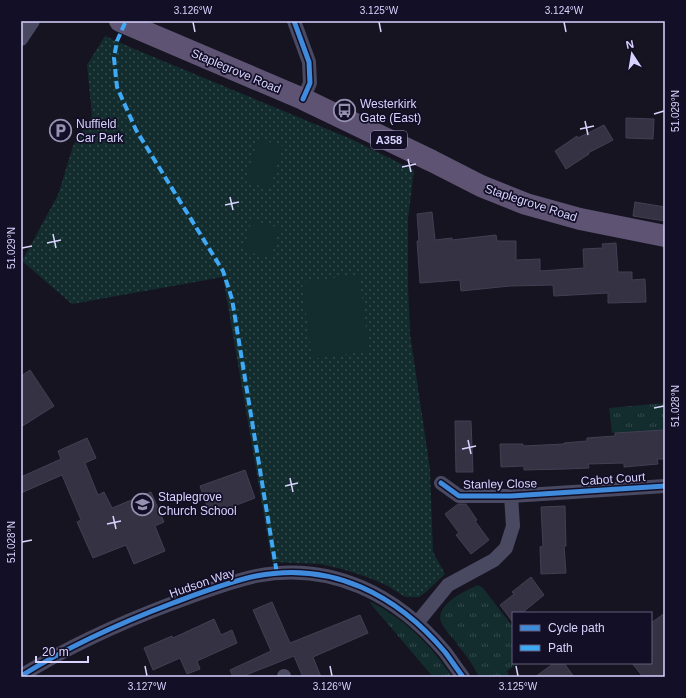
<svg xmlns="http://www.w3.org/2000/svg" width="686" height="698" font-family="Arial,sans-serif">
	<style>
		.grass { fill: url(#grass-tufts) }
		.park { fill: url(#park-dots) }
		.garden { fill: #132c2d }
		.building { fill: #343243; stroke: #433f54 }
		.lines { fill: none; stroke-linecap: round; stroke-linejoin: round }
		.minor { stroke: #4a4962; stroke-width: 14 }
		.primary { stroke: #5e5373; stroke-width: 22 }
		.quiet { stroke: #3fa9f5; stroke-width: 4; stroke-dasharray: 8 4; stroke-linecap: butt }
		.cycleway-casing { stroke: #130f26; stroke-width: 8 }
		.cycleway { stroke: #408adc; stroke-width: 5 }
		.ticks { fill: none; stroke: #d9d4ff; stroke-width: 1.5 }
		.labels { text-anchor: middle; dominant-baseline: central; stroke-width: 3.5; stroke-linejoin: round; paint-order: stroke }
		.shield { fill: #130f26; stroke: #9e99be; stroke-width: 1 }
		.shield-label { font-size: 11px; font-weight: bold; fill: #d9d4ff }
		.street-label { font-size: 12px; fill: #d9d4ff; stroke: #130f26 }
		.poi-label { font-size: 12px; fill: #d9d4ff; stroke: #130f26; text-anchor: start }
		.neatline { fill: none; stroke: #d9d4ff; stroke-width: 1.5 }
		.ticks-label { font-size: 10px; text-anchor: middle; fill: #d9d4ff }
	</style>
	<defs>
		<pattern id="grass-tufts" width="24" height="20" patternUnits="userSpaceOnUse"><rect width="24" height="20" fill="#132c2d"/><path d="M3 7l-1-3M5 7V3M7 7l1-3M15 17l-1-3M17 17v-4M19 17l1-3" fill="none" stroke="#354a4c"/></pattern>
		<pattern id="park-dots" width="8" height="8" patternUnits="userSpaceOnUse"><rect width="8" height="8" fill="#132c2d"/><path d="M2 2h.1M6 6h.1" fill="none" stroke="#354a4c" stroke-width="1.8" stroke-linecap="round"/></pattern>
	</defs>
	<rect width="100%" height="100%" fill="#161421"/>
	<g class="grass">
		<polygon points="665,403 665,448 663,430 612,433 609,408"/>
		<path d="M478,585l5,3 30,39v36h6l-12,8 3,6h-31c-7,-15 -18,-28 -28,-41 -3,-3 -7,-8 -9,-12 -10,-18 24,-34 36,-39z"/>
		<path d="M371,602c36,19 59,42 81,75h-19l-63,-74z"/>
	</g>
	<polygon class="park" points="105,36 132,48 351,139 414,170 408,219 408,285 410,334 430,469 433,552 445,574 426,592 419,597 405,597 388,586 367,577 342,569 320,564 272,562 223,277 72,304 22,261 58,195 73,146 92,116 87,65"/>
	<g class="garden">
		<polygon points="258,139 283,146 270,189 245,181"/>
		<polygon points="252,220 280,228 271,258 243,250"/>
		<polygon points="359,275 369,351 312,359 302,282"/>
	</g>
	<g class="building">
		<polygon points="626,118 654,119 653,139 626,138"/>
		<polygon points="604,125 613,140 588,153 589,154 566,169 555,151 577,136 578,138"/>
		<polygon points="635,202 665,207 665,221 633,216"/>
		<polygon points="432,212 435,240 452,238 452,240 496,235 497,241 516,241 516,260 540,259 540,271 584,268 583,249 603,248 602,244 616,243 618,272 632,272 632,280 645,279 646,302 608,303 608,293 554,296 553,285 510,286 461,291 460,280 420,283 417,241 419,241 417,214"/>
		<polygon points="30,370 54,406 21,427 21,376"/>
		<polygon points="455,421 471,421 473,472 456,472"/>
		<polygon points="664,430 665,459 657,459 658,464 624,467 624,463 588,464 589,468 565,469 524,470 524,466 501,467 500,444 523,444 523,446 564,444 564,443 587,441 587,438 615,436 615,433"/>
		<polygon points="87,438 96,458 85,463 98,495 104,492 112,508 151,492 164,522 155,526 165,551 134,564 126,545 93,558 77,522 81,520 62,475 21,493 21,477 61,459 58,451"/>
		<polygon points="245,470 255,498 210,515 200,486"/>
		<polygon points="458,504 466,504 477,520 475,521 489,540 471,554 456,535 459,533 445,514"/>
		<polygon points="565,506 566,546 564,546 566,573 541,574 540,547 543,546 541,507"/>
		<polygon points="531,577 544,595 522,613 513,613 512,621 500,605 514,594 512,592"/>
		<polygon points="272,602 290,643 360,615 368,633 313,657 321,677 303,677 294,656 241,677 233,677 230,670 271,651 253,610"/>
		<polygon points="665,613 665,677 643,677 632,663 651,663 651,623"/>
		<polygon points="214,619 221,635 232,630 237,643 197,661 200,669 187,674 180,658 153,670 144,648 172,636 173,638"/>
		<polygon points="554,663 564,663 574,677 535,677"/>
	</g>
	<g class="lines">
		<g class="minor">
			<polyline points="294,21 309,62 310,83 303,99"/>
			<polyline points="21,39 33,21"/>
			<polyline points="441,483 459,496 511,496 665,486"/>
			<polyline points="417,623 448,585 494,560 506,548 513,526 511,496"/>
			<path d="M21,676c48,-30 99,-53 152,-73 27,-10 55,-21 83,-27 76,-15 141,19 189,76 6,8 12,17 18,25"/>
			<polyline points="284,677 284,676"/>
		</g>
		<polyline class="primary" points="120,21 303,99 432,161 481,186 526,204 580,219 665,236"/>
		<polyline class="quiet" points="125,23 117,41 114,58 117,87 136,130 223,271 232,299 277,574"/>
		<defs>
			<g id="cycleway">
				<polyline points="294,21 309,62 310,83 303,99"/>
				<polyline points="441,483 459,496 511,496 665,486"/>
				<path d="M21,676c48,-30 99,-53 152,-73 27,-10 55,-21 83,-27 76,-15 141,19 189,76 6,8 12,17 18,25"/>
			</g>
		</defs>
		<use href="#cycleway" class="cycleway-casing"/>
		<use href="#cycleway" class="cycleway"/>
	</g>
	<path class="ticks" d="M193,22l2,10M379,22l2,10M564,22l2,10M654,114l10,-3M585,121l3,14M580,129l14,-3M408,159l3,13M402,167l14,-3M230,197l3,13M225,205l14,-3M53,234l3,14M47,243l14,-3M22,248l10,-2M654,408l10,-2M468,440l3,14M462,449l14,-3M290,478l3,14M285,486l13,-3M113,516l3,13M107,524l14,-3M22,542l10,-2M145,666l2,10M330,666l2,10M516,666l2,10"/>
	<defs>
		<symbol id="bus-ring" viewBox="-11 -11 22 22"><circle r="9.5" fill="#130f26" stroke="#9591b1" stroke-width="1.5"/><path d="M-5-6H5V4H4V6H2V4H-2V6H-4V4H-5ZM-3.5-4V0h7V-4ZM-3.5 1.2v1.5H-2V1.2ZM2 1.2v1.5H3.5V1.2Z" fill="#9591b1"/></symbol>
		<symbol id="parking-ring" viewBox="-11 -11 22 22"><circle r="9.5" fill="#130f26" stroke="#9591b1" stroke-width="1.5"/><path d="M-3.5-5.5H1a3.5 3.5 0 0 1 0 7H-1V5.5H-3.5ZM-1-3.4V-.6H.8a1.4 1.4 0 0 0 0-2.8Z" fill="#9591b1"/></symbol>
		<symbol id="school-ring" viewBox="-11 -11 22 22"><circle r="9.5" fill="#130f26" stroke="#9591b1" stroke-width="1.5"/><path d="M0-5L7-2L0 1L-7-2ZM-4 1L0 2.5L4 1V4Q0 6-4 4Z" fill="#9591b1"/></symbol>
	</defs>
	<g fill-rule="evenodd">
		<use href="#bus-ring" x="332" y="98" width="25" height="25"/>
		<use href="#parking-ring" x="48" y="118" width="25" height="25"/>
		<use href="#school-ring" x="130" y="492" width="25" height="25"/>
	</g>
	<g class="labels">
		<rect class="shield" x="371" y="131" width="36" height="18" rx="3"/>
		<g class="shield-label">
			<text x="389" y="140">A358</text>
		</g>
		<g class="street-label">
			<text transform="translate(236 71) rotate(23)">Staplegrove Road</text>
			<text transform="translate(531 203) rotate(18)">Staplegrove Road</text>
			<text transform="translate(613 479) rotate(-4)">Cabot Court</text>
			<text transform="translate(500 484) rotate(-1)">Stanley Close</text>
			<text transform="translate(202 583) rotate(-19)">Hudson Way</text>
		</g>
		<g class="poi-label">
			<text x="360" y="104">Westerkirk<tspan x="360" dy="14">Gate (East)</tspan></text>
			<text x="76" y="124">Nuffield<tspan x="76" dy="14">Car Park</tspan></text>
			<text x="158" y="497">Staplegrove<tspan x="158" dy="14">Church School</tspan></text>
		</g>
	</g>
	<rect width="686" height="698" fill="none" stroke="#130f26" stroke-width="44"/>
	<rect x="512" y="612" width="140" height="52" fill="#130f26" stroke="#625e7d"/>
	<rect x="520" y="625" width="20" height="6" fill="#408adc" stroke="#625e7d"/>
	<text x="548" y="632" font-size="12" fill="#d9d4ff">Cycle path</text>
	<rect x="520" y="645" width="20" height="6" fill="#3fa9f5" stroke="#625e7d"/>
	<text x="548" y="652" font-size="12" fill="#d9d4ff">Path</text>
	<g transform="translate(632 54) rotate(348)" stroke="#130f26" stroke-width="3" paint-order="stroke">
	<path d="M0-3L7 15L0 10L-7 15Z" fill="#d9d4ff"/>
	<text y="-6" font-size="11" font-weight="bold" text-anchor="middle" fill="#d9d4ff">N</text>
	</g>
	<path d="M36 656v6h52v-6" fill="none" stroke="#d9d4ff" stroke-width="2"/>
	<text x="42" y="656" font-size="12" fill="#d9d4ff" stroke="#130f26" stroke-width="3" paint-order="stroke">20 m</text>
	<rect x="22" y="22" width="642" height="654" class="neatline"/>
	<g class="ticks-label">
		<text x="193" y="14">3.126°W</text>
		<text x="379" y="14">3.125°W</text>
		<text x="564" y="14">3.124°W</text>
		<text transform="translate(675 111) rotate(-90)" y="4">51.029°N</text>
		<text transform="translate(11 248) rotate(-90)" y="4">51.029°N</text>
		<text transform="translate(675 406) rotate(-90)" y="4">51.028°N</text>
		<text transform="translate(11 542) rotate(-90)" y="4">51.028°N</text>
		<text x="147" y="690">3.127°W</text>
		<text x="332" y="690">3.126°W</text>
		<text x="518" y="690">3.125°W</text>
	</g>
</svg>
